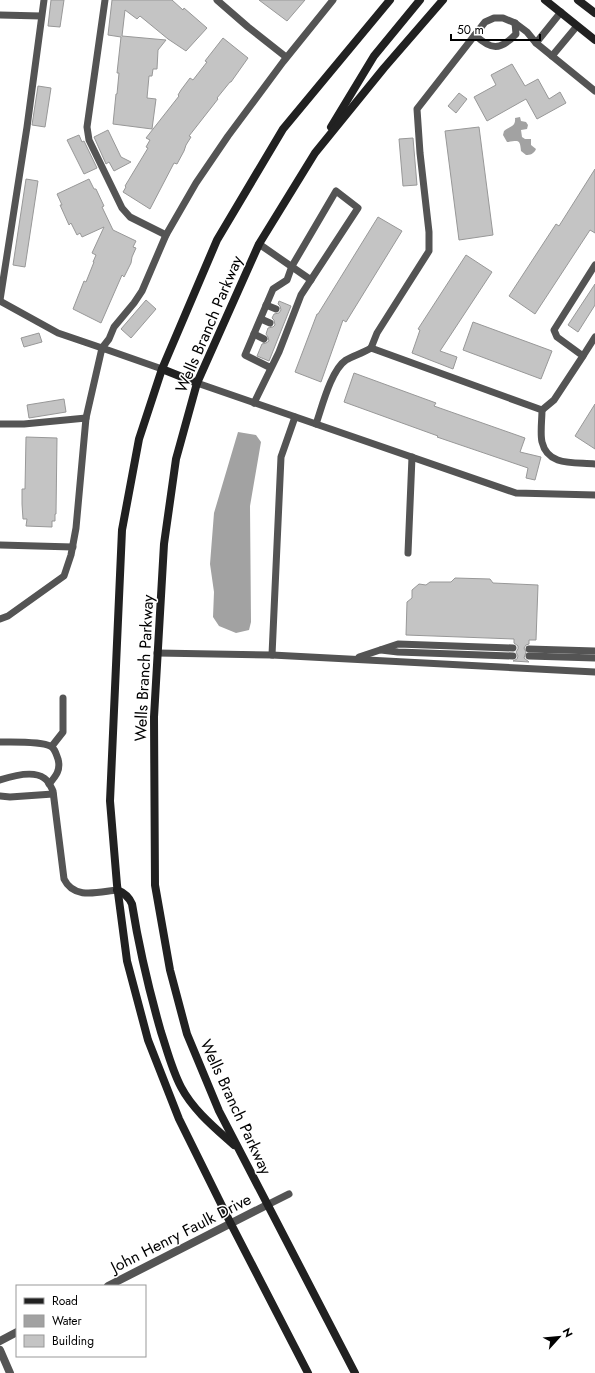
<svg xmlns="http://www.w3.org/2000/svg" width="595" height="1373" font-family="Jost,sans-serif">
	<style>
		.water { fill: #a2a2a2 }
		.building { fill: #c4c4c4; stroke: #989898 }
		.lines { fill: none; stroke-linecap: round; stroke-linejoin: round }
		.service { stroke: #545454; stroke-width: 7 }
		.minor { stroke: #545454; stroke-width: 8 }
		.tertiary { stroke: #545454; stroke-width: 8 }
		.secondary { stroke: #212121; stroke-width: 8 }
		.labels { text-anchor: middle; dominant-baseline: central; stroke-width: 3; stroke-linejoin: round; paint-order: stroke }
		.street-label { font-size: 16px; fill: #000; stroke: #fff }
	</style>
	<rect width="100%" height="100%" fill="#fff"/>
	<g class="water">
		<path d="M520,117l1,4 5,1 2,3 -1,4 -6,1 1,7 3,2h6v6l5,4c-2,5 -6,6 -10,6l-5,-4c-1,-13 -3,-10 -14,-9l-4,-7 1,-4c6,-5 12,-4 11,-13z"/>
		<polygon points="238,432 256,435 261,442 250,506 251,622 249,630 236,633 219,626 213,617 214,592 210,564 214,513"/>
	</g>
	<g class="building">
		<polygon points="51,0 64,0 60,27 48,26"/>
		<polygon points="112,0 172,0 183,10 184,8 207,28 186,51 168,39 140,16 137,19 125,10 122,36 166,40 158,50 157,69 153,69 152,76 149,76 147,98 156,99 152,129 113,124 116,94 117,94 119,73 117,73 121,37 108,35"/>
		<polygon points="259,0 305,0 287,21"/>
		<polygon points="223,38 248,58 231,82 230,82 217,98 218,99 189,136 191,137 186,145 184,151 177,164 174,163 150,209 123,192 126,187 125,186 148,148 146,147 150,140 146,138 179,96 178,95 181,90 190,78 193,80 207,62 205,61"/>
		<polygon points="512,64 525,86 538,79 549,99 560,92 566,103 537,119 526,99 487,121 474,97 496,85 491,75"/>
		<polygon points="38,86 51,88 45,127 32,125"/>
		<polygon points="459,93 467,99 456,113 448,106"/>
		<polygon points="479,127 493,235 459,240 445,131"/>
		<polygon points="108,130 121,157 131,162 114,171 109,162 106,164 94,137"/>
		<polygon points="79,135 82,142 84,141 97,168 84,174 67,140"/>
		<polygon points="413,138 417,185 403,186 399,139"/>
		<polygon points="595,169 595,233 590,230 535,314 509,296 556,224 559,226"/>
		<polygon points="26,179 38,181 25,267 13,265"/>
		<polygon points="89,179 94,189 96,189 104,206 102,207 113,230 136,241 133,247 136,248 132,257 131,263 124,277 122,275 101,323 73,309 84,281 86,282 94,262 93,262 96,255 92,253 104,227 82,237 80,233 77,235 71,223 69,225 60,205 62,205 57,194"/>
		<polygon points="378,217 402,231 346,322 343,320 321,382 295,372 317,314 318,314"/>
		<polygon points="466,255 492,272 440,351 457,357 453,369 412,353 420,330 418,329"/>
		<polygon points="595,284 595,305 578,332 568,325"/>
		<polygon points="146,300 156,309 131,338 121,329"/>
		<polygon points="279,301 291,306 269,361 257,356 262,344 266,343 269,341 268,337 266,334 268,328 273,327 275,325 274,320 272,318 274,314 279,313 281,310 280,306 278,304"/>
		<polygon points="473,322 552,351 541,379 463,350"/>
		<polygon points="39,333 42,342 24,347 21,338"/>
		<polygon points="354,373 436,403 434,406 525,438 520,452 541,457 535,480 526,478 528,468 437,437 438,436 344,402"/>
		<polygon points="64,399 66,412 29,418 27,405"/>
		<polygon points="595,404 595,449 575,436"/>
		<polygon points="26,437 57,438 56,514 55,514 55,521 52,521 52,527 26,526 27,519 23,519 22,504 22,489 25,489"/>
		<polygon points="455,578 490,579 493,583 538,585 536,640 529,640 529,644 526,645 524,648 526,652 524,658 529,662 513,661 517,659 518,656 516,652 518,649 518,646 514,643 514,639 406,635 407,602 412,598 412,590 419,584 426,585 430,582 451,582"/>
	</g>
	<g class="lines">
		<g class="service">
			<polyline points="105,0 87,127 89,140 122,208 130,217 166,235"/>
			<polyline points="217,0 248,27 286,57"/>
			<polyline points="0,15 41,16"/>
			<path d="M475,35c16,15 25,16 41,-1l-1,-11"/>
			<polyline points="536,43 561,12"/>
			<polyline points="552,56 577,26"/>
			<polyline points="259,244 311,280"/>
			<polyline points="0,300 27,127 44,0"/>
			<polyline points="0,301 58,333 102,348 109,339 114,327 134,303 142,291 166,235 196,183 228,136 283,62 333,0"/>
			<polyline points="266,305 276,309"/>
			<polyline points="261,319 270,323"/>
			<polyline points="254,334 264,339"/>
			<polyline points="371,348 377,333 429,251 429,232 420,153 417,109 485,22 494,18 503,18 515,23 527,32 536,43 595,91"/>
			<polyline points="583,356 595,337"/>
			<polyline points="197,383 516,493 595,495"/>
			<polyline points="254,403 279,352 301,295 358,208 336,191 292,266 287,280 273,289 245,355 271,368"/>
			<polyline points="542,410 554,400 583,356 557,337 554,330 595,265"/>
			<polyline points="0,424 24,424 86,418"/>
			<path d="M316,424c6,-17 15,-54 30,-64 7,-4 17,-7 25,-12l171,62c0,9 -2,24 0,32 6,25 33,20 53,22"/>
			<polyline points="0,545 73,547"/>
			<polyline points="408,553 412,457"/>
			<polyline points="0,619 8,616 64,576 71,555 76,528 86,418 102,348 162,369"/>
			<polyline points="529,649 595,651"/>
			<polyline points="381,650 398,652 513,656"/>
			<polyline points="157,653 272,655 595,672"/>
			<polyline points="272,655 281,457 295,417"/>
			<polyline points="529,656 595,658"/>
			<polyline points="359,657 398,644 513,648"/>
			<path d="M0,742c12,0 41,-1 50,4 5,2 6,8 8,13 3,11 -2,17 -9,25"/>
			<polyline points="52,746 63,732 63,698"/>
			<path d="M0,780c12,-4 33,-10 44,-2 5,3 7,9 9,13l11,88c10,21 34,13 53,11"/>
			<polyline points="0,796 10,797 53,794"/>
			<polyline points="267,1205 289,1194"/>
		</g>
		<polyline class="minor" points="0,1350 10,1373"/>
		<g class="tertiary">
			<polyline points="108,1286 267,1205"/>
			<polyline points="0,1341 17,1332"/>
		</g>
		<g class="secondary">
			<polyline points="545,0 595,40"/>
			<polyline points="578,0 595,13"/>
			<polyline points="331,127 374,56 420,0"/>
			<polyline points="162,369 197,383"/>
			<path d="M117,890c8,3 12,7 15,14 7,44 17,86 29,128 6,18 11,38 20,55 12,23 34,41 53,58"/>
			<polyline points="308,1373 231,1224 179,1119 148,1040 127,961 117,885 110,801 122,530 139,439 162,369 217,240 283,129 390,0"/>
			<polyline points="355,1373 219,1111 187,1034 170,970 155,885 154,717 164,544 176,459 197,383 259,244 315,153 384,68 443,0"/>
		</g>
	</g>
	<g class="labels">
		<g class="street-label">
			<text transform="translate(209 324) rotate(-67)">Wells Branch Parkway</text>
			<text transform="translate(144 668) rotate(-87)">Wells Branch Parkway</text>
			<text transform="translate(236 1107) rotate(65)">Wells Branch Parkway</text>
			<text transform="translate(181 1233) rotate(-27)">John Henry Faulk Drive</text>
		</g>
	</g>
	<rect x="16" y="1285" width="130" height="72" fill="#ffffff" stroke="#999999"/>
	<rect x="24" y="1298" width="20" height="6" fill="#212121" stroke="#999999"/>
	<text x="52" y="1305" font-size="12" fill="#000000">Road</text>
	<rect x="24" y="1315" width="20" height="12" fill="#a2a2a2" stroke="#999999"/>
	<text x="52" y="1325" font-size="12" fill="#000000">Water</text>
	<rect x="24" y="1335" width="20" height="12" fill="#c4c4c4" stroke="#999999"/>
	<text x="52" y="1345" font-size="12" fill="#000000">Building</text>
	<g transform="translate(559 1337) rotate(63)" stroke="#ffffff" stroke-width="3" paint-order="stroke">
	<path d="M0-3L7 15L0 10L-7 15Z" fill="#000000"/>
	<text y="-6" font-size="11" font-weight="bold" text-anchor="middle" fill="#000000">N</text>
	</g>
	<path d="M451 34v6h89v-6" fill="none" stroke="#000000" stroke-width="2"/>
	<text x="457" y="34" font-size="12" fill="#000000" stroke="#ffffff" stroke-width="3" paint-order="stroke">50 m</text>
</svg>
